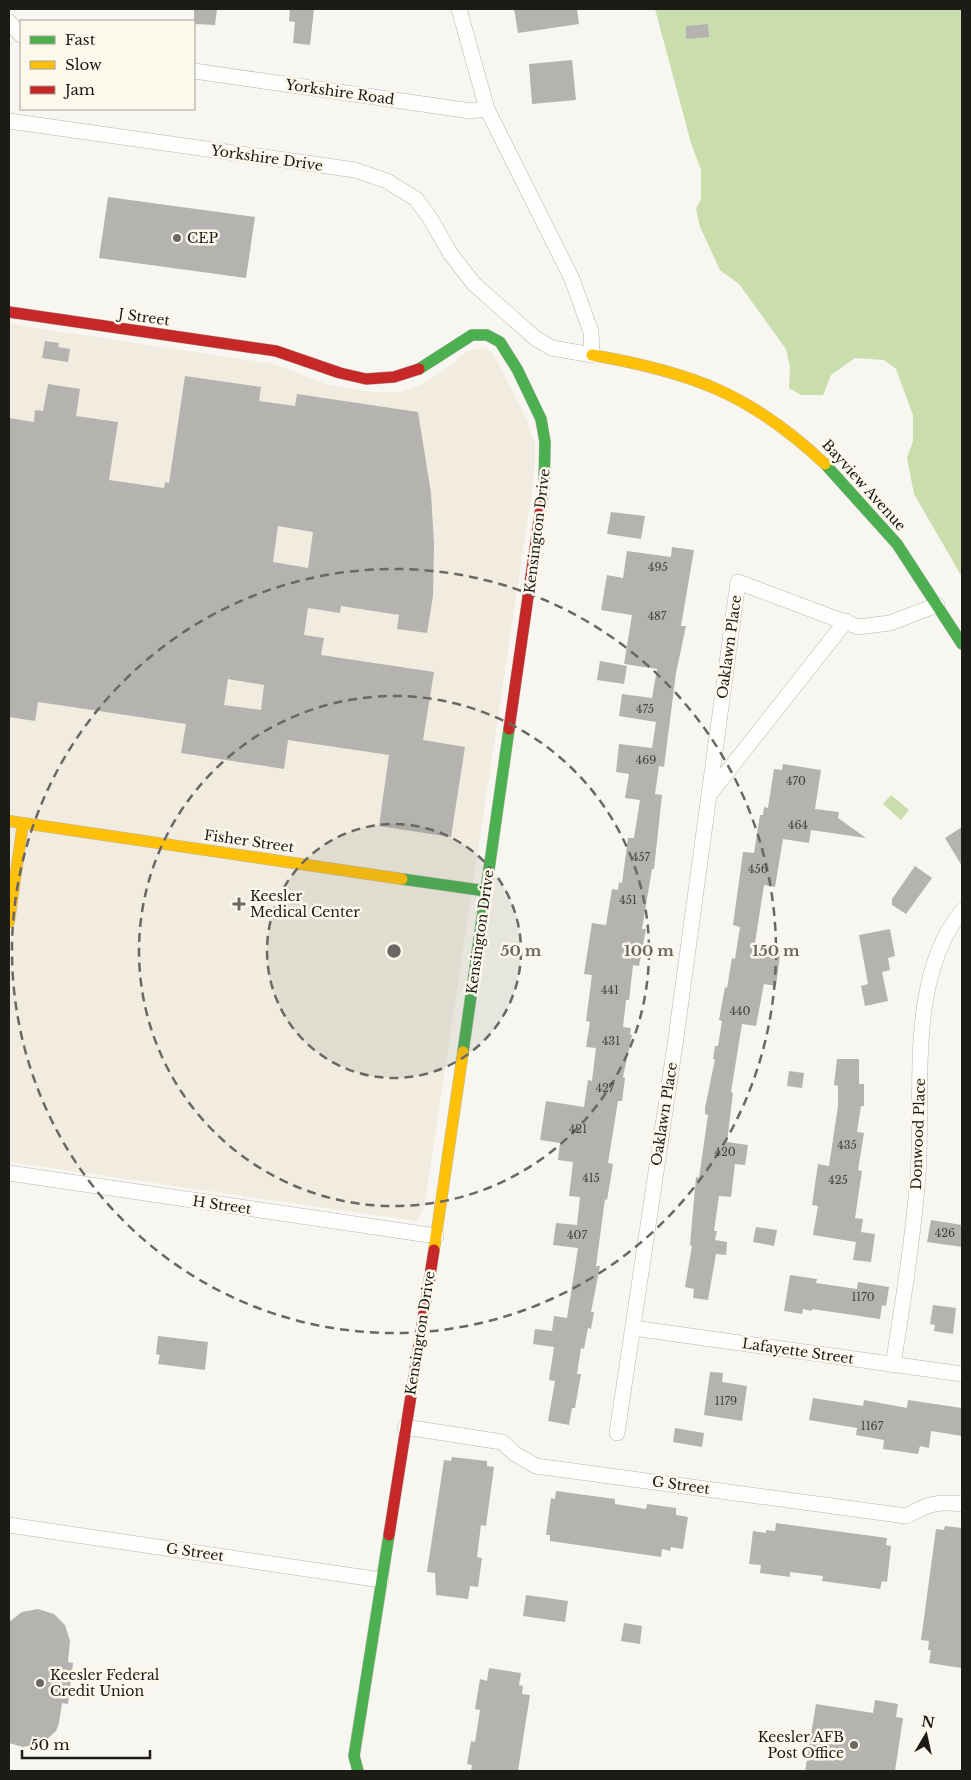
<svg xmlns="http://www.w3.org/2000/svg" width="971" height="1780" font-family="'Libre Baskerville',serif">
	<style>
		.built { fill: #f1ecdf }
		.water { fill: #c9ddad }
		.building { fill: #b4b3af; fill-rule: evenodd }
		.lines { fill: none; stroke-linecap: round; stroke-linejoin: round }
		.street-casing { stroke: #b8b6b1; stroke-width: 16 }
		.fast-casing { stroke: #b8b6b1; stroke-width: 12 }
		.slow-casing { stroke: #b8b6b1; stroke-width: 12 }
		.jam-casing { stroke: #b8b6b1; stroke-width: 12 }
		.street { stroke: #fefefd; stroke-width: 15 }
		.fast { stroke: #4caf50; stroke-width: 11 }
		.slow { stroke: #ffc107; stroke-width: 11 }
		.jam { stroke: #c62828; stroke-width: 11 }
		.ring { fill: none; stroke: #6a6863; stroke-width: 2.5; stroke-dasharray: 9 6 }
		.poi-dot { fill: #6a6863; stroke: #fcf8ec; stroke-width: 2 }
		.labels { text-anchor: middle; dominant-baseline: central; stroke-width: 5; stroke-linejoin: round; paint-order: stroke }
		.number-label { font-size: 11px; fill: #43413d }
		.street-label { font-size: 14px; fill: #1d1b17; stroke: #fcf8ec }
		.poi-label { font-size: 14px; fill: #1d1b17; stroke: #fcf8ec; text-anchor: start }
		.centre { fill: #6a6863; stroke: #fcf8ec; stroke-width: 2.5 }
		.ring-label { font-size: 15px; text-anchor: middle; font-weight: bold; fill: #6a6863; stroke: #fcf8ec; stroke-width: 5; stroke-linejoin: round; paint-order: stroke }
	</style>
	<rect width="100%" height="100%" fill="#f8f6f0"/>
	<polygon class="built" points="9,324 274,364 328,385 372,392 399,392 418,386 441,373 467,351 484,347 490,351 497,361 527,420 535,444 534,478 424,1209 417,1221 9,1162"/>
	<g class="water">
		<polygon points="655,9 962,9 962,577 914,494 907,458 913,441 913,415 896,369 884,360 855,358 831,375 823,395 801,395 789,388 790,367 786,349 739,284 720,270 700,227 696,209 701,199 701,170 691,143"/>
		<polygon points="891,795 909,810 901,820 883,804"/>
	</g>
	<g class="building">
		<polygon points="194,9 217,9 215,25 194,24"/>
		<polygon points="290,9 314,9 310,45 293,43 295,22 289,21"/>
		<polygon points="514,9 577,9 579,24 518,33"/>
		<polygon points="708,24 709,37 686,39 686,26"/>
		<polygon points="572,60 576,100 532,104 529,64"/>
		<polygon points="108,197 255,217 246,278 99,258"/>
		<polygon points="45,341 59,343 58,347 70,349 68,362 42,358"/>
		<path d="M185,376l76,11 -2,14 36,5 2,-12 121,18 13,81 3,51 -1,52 -6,37 -30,-4 2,-14 -58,-9 -1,7 -32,-5 -4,27 20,3 -3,17 113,17 -11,68 42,7 -14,90 -72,-11 10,-71 -101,-15 -4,29 -103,-16 5,-29 -148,-22 -3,19 -26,-4v-299l25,4 1,-12 8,1 5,-27 32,5 -4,27 42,6 -9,58 55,8 1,-6 4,1zM278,526l35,6 -5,36 -35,-6zM228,679l36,6 -3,25 -37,-5z"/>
		<polygon points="611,512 645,516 641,539 607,534"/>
		<polygon points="672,547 694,550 681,626 686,626 676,673 664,767 659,766 655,794 662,795 654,869 652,869 642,929 646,929 639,966 633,965 629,1000 626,1000 623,1027 631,1028 630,1034 632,1035 623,1077 625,1078 622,1101 618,1101 608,1163 613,1164 607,1200 605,1199 596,1266 600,1266 591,1312 594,1312 591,1329 588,1328 584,1349 581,1348 577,1374 581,1374 575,1408 572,1408 569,1425 548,1421 555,1381 549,1380 554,1347 533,1344 535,1329 552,1331 554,1316 567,1318 578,1248 553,1245 556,1223 577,1225 580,1197 569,1196 573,1162 558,1160 560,1143 540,1140 546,1101 584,1107 588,1080 592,1081 596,1048 586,1047 590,1022 586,1021 592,975 584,974 592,923 606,925 612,889 618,890 619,882 622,883 628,838 634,838 640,800 625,798 629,774 616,772 619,744 652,748 656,722 619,716 622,694 652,698 657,669 624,664 632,615 601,610 607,575 623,578 627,551 671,557"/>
		<polygon points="600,661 627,666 624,684 597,680"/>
		<polygon points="783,764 821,770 815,809 839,812 838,818 866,838 811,830 809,843 783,839 775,887 764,885 755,943 761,944 759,952 780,955 776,986 764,984 756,1026 742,1024 731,1092 733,1093 727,1142 748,1145 745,1165 735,1164 731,1197 719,1196 714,1231 717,1231 715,1240 727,1242 726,1255 716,1254 708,1300 693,1298 694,1289 685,1287 692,1246 690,1245 696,1177 699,1178 708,1115 705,1114 705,1108 715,1059 713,1059 715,1046 718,1046 722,1021 719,1020 725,987 727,988 732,958 735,959 740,927 733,925 743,852 754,853 760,815 763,815 764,807 768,808 774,769 782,770"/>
		<polygon points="962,827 962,866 945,838"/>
		<polygon points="915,866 932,878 906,914 892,905 892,899"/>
		<polygon points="890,929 895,956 888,958 890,970 882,972 888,1001 865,1006 861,986 868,984 859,935"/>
		<polygon points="837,1059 859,1059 859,1084 864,1084 864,1106 861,1106 857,1132 864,1133 858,1170 862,1171 855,1218 863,1219 861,1232 875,1234 871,1262 853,1260 856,1242 813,1235 818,1206 812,1205 818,1164 829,1166 838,1106 838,1086 834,1085"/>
		<polygon points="789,1071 804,1073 802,1088 787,1086"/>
		<polygon points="931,1220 962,1225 962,1247 927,1242"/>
		<polygon points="756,1227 777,1230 774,1246 753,1242"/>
		<polygon points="790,1275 817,1279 816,1283 857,1289 858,1282 889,1287 886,1306 882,1305 880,1319 812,1309 812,1311 803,1309 802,1314 784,1311"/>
		<polygon points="933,1305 956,1308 953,1334 934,1331 935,1325 930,1324"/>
		<polygon points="158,1336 208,1342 205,1370 158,1364 160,1355 156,1354"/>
		<polygon points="710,1372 723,1373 722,1382 747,1386 742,1421 704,1415"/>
		<polygon points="813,1398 863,1406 864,1400 907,1408 908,1400 962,1408 962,1436 931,1431 929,1448 920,1446 918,1454 883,1449 884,1440 856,1435 857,1428 809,1420"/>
		<polygon points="675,1428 704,1433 702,1447 673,1442"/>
		<polygon points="452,1457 487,1461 487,1466 494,1467 486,1526 481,1525 477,1557 482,1558 478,1587 470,1586 468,1599 436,1595 435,1573 427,1572 444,1460 451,1461"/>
		<polygon points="556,1491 615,1499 615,1504 646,1509 647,1504 676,1508 676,1515 688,1517 683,1549 671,1547 670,1551 662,1549 661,1557 550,1541 550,1535 546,1535 551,1498 555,1499"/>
		<polygon points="776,1523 887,1538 886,1545 891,1546 887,1582 882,1581 880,1589 822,1581 823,1576 790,1572 790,1577 760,1573 761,1565 749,1564 753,1531 766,1533 766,1530 775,1531"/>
		<polygon points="945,1526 962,1528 962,1668 929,1663 931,1650 928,1650 929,1641 921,1640 936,1529 944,1530"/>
		<polygon points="526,1595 568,1601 565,1622 523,1616"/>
		<polygon points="38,1609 54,1614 65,1625 70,1641 68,1662 73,1663 68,1704 62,1703 59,1723 56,1731 43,1743 23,1747 9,1743 9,1622 22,1612"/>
		<polygon points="624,1623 642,1626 640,1644 621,1641"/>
		<polygon points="489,1668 521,1673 519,1685 523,1686 522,1694 530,1695 518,1771 471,1771 472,1765 467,1764 471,1741 475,1742 480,1710 475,1709 480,1679 487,1681"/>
		<polygon points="875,1700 898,1704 896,1717 903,1718 895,1771 805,1771 816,1704 873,1713"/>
	</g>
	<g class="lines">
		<defs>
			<g id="street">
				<polyline points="9,22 21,35"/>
				<polyline points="194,71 471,111 487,109"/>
				<polyline points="9,121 355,170 387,181 416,199 430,218 450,253 474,284 535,338 552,348 592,355 591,332 572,279 487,109 459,9"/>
				<polyline points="709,795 738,582 858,627 890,623 937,605"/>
				<polyline points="9,1173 436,1236"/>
				<polyline points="633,1328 962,1374"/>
				<path d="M893,1365c10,-63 20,-126 25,-189 6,-83 -12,-197 44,-265"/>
				<path d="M405,1427l97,15 13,12 21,12 370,50c23,-12 30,-15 56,-12"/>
				<polyline points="617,1433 675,1045 709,795 846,621"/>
				<polyline points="9,1525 381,1580"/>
			</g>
			<g id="fast">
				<polyline points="419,369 472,335 487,335 500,342 517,369 541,419 545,442 544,486"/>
				<polyline points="825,464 897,544 962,644"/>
				<polyline points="402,879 486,891"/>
				<polyline points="463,1052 509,729"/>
				<polyline points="358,1771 354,1756 389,1535"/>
			</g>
			<g id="slow">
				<path d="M592,355c99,17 159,39 233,109"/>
				<polyline points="9,821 402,879"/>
				<polyline points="9,922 23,823"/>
				<polyline points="434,1250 463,1052"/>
			</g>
			<g id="jam">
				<polyline points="9,312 276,351 340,373 366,379 394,377 419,369"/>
				<polyline points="509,729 544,486"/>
				<polyline points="389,1535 434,1250"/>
			</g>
		</defs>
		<use href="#street" class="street-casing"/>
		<use href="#fast" class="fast-casing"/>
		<use href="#slow" class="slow-casing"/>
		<use href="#jam" class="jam-casing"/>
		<use href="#street" class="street"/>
		<use href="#fast" class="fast"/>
		<use href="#slow" class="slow"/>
		<use href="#jam" class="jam"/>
	</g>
	<circle cx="394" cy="951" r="127" fill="#6a6863" fill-opacity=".12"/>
	<g class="ring">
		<circle cx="394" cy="951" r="127"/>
		<circle cx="394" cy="951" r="255"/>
		<circle cx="394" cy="951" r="382"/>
	</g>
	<g class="poi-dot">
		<circle cx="177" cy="238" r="5"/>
		<path d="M236.5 896.5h5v5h5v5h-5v5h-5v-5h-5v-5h5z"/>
		<circle cx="40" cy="1683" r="5"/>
		<circle cx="854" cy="1745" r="5"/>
	</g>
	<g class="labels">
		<g class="number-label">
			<text x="658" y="567">495</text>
			<text x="657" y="616">487</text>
			<text x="645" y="709">475</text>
			<text x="646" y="760">469</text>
			<text x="796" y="781">470</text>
			<text x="798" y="825">464</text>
			<text x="641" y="857">457</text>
			<text x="758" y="869">456</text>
			<text x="628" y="900">451</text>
			<text x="610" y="990">441</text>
			<text x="740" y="1011">440</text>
			<text x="611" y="1041">431</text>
			<text x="605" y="1088">427</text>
			<text x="578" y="1129">421</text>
			<text x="847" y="1145">435</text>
			<text x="725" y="1152">420</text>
			<text x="591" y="1178">415</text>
			<text x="838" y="1180">425</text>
			<text x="945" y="1233">426</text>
			<text x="577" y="1235">407</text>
			<text x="863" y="1297">1170</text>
			<text x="726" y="1401">1179</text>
			<text x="872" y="1426">1167</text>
		</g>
		<g class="street-label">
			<text transform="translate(340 92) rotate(8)">Yorkshire Road</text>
			<text transform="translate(267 158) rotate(8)">Yorkshire Drive</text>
			<text transform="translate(144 317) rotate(8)">J Street</text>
			<text transform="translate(864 485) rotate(48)">Bayview Avenue</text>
			<text transform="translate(537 531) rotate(-83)">Kensington Drive</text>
			<text transform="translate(729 647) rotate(-82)">Oaklawn Place</text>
			<text transform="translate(249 841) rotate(8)">Fisher Street</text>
			<text transform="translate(480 932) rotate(-82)">Kensington Drive</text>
			<text transform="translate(664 1114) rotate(-81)">Oaklawn Place</text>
			<text transform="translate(918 1134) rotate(-88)">Donwood Place</text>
			<text transform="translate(222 1205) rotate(8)">H Street</text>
			<text transform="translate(420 1333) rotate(-81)">Kensington Drive</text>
			<text transform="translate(798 1351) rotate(8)">Lafayette Street</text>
			<text transform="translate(681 1485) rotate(8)">G Street</text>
			<text transform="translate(195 1552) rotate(8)">G Street</text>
		</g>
		<g class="poi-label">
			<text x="187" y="238">CEP</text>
			<text x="250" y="896">Keesler<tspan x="250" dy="16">Medical Center</tspan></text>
			<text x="50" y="1675">Keesler Federal<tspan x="50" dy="16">Credit Union</tspan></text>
			<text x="844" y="1737" text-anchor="end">Keesler AFB<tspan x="844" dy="16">Post Office</tspan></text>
		</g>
	</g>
	<circle cx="394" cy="951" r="8" class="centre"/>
	<g class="ring-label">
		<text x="521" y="956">50 m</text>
		<text x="649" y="956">100 m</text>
		<text x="776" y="956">150 m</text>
	</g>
	<rect width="971" height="1780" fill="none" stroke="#1d1b17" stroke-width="20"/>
	<rect x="20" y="20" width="175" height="90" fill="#fcf8ec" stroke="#a3a097"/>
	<rect x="30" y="36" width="25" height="8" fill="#4caf50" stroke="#a3a097"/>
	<text x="65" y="45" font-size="15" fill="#1d1b17">Fast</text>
	<rect x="30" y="61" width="25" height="8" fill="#ffc107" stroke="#a3a097"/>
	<text x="65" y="70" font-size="15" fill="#1d1b17">Slow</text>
	<rect x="30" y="86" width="25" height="8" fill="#c62828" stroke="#a3a097"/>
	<text x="65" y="95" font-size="15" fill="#1d1b17">Jam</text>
	<g transform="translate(926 1735) rotate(9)" stroke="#fcf8ec" stroke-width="4" paint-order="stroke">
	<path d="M0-4L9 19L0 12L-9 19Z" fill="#1d1b17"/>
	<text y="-8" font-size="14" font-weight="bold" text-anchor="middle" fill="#1d1b17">N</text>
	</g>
	<path d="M22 1750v8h128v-8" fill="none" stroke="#1d1b17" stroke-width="2.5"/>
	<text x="30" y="1750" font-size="15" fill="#1d1b17" stroke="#fcf8ec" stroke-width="4" paint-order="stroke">50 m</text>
</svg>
